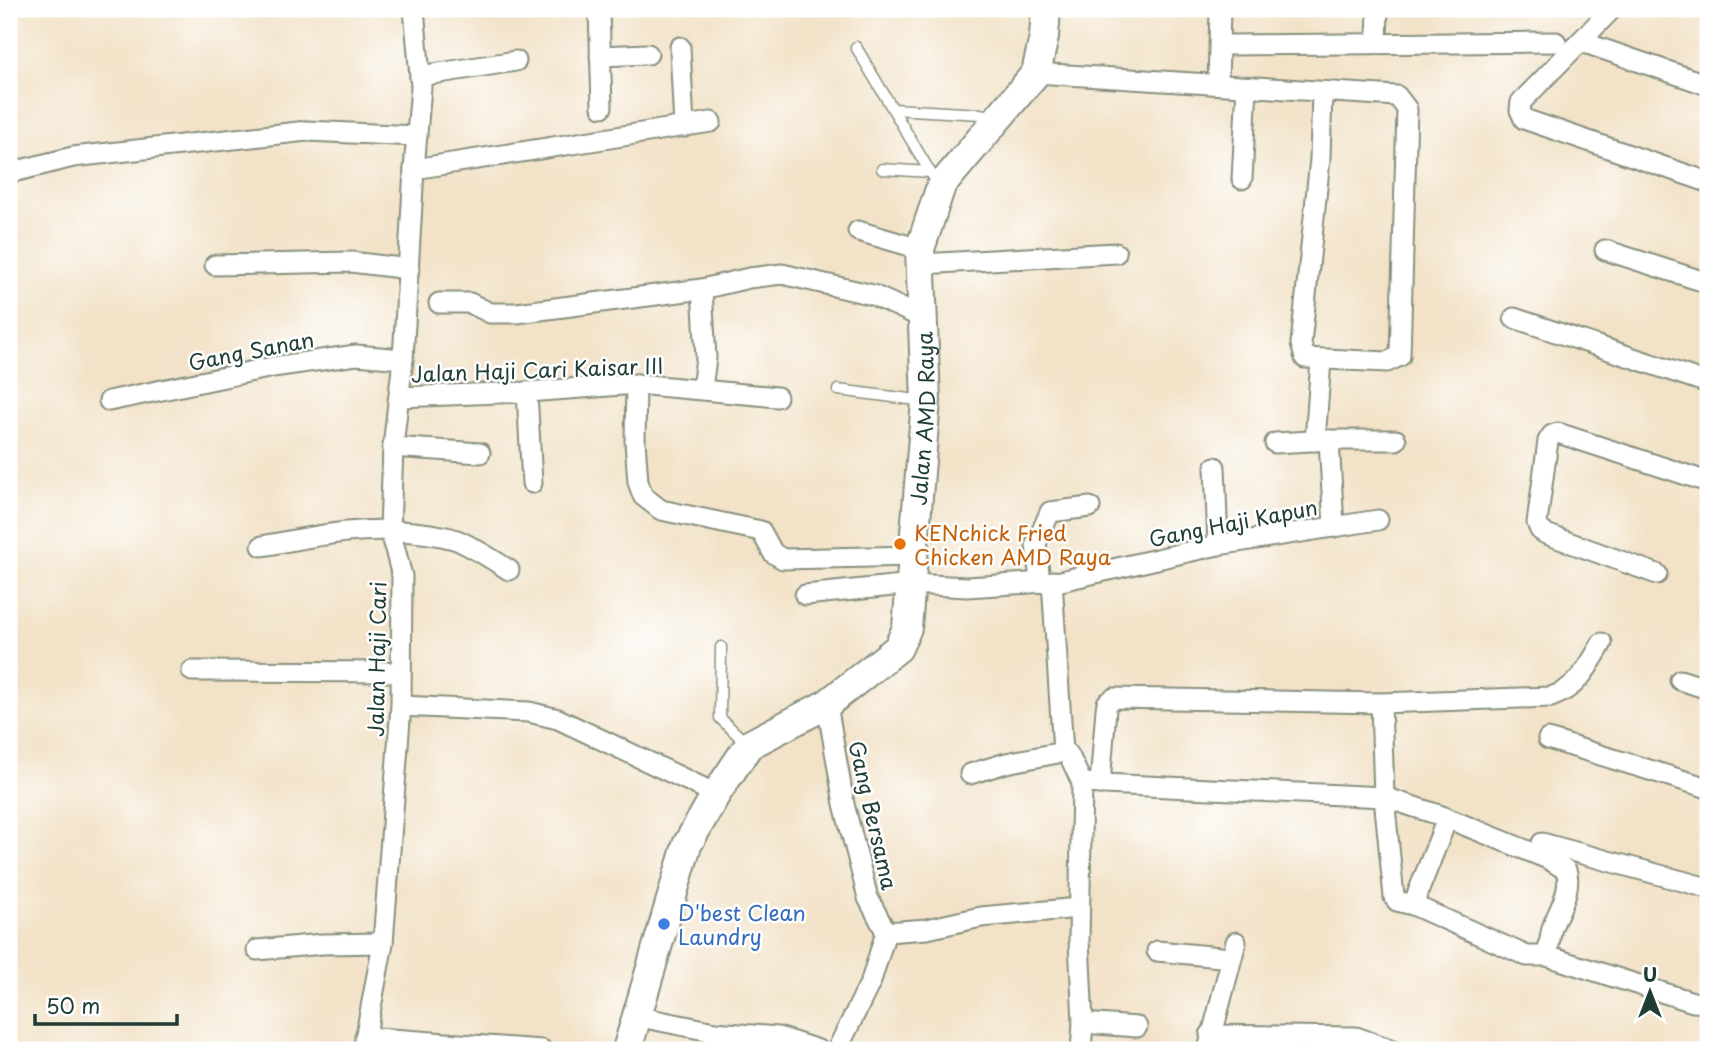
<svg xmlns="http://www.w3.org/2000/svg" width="1717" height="1059" font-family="'Playpen Sans',sans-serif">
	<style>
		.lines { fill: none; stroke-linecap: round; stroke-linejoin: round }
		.lane-casing { stroke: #88907e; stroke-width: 13 }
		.street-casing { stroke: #88907e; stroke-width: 23 }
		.secondary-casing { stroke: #88907e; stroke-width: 32 }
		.lane { stroke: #fff; stroke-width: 10 }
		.street { stroke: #fff; stroke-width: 19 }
		.secondary { stroke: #fff; stroke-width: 28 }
		.food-dot { fill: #e8710a; stroke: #fff; stroke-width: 2.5 }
		.shop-dot { fill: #3f7fe0; stroke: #fff; stroke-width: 2.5 }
		.labels { text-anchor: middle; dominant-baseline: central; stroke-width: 5; stroke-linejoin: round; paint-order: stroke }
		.street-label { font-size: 21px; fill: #1f3d34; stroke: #fff }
		.food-label { font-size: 21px; fill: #c56008; stroke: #fff; text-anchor: start }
		.shop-label { font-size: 21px; fill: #366cbe; stroke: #fff; text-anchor: start }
	</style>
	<rect width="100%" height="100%" fill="#fff"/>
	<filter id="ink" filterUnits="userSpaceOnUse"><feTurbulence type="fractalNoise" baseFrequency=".0143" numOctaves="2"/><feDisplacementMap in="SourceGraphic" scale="14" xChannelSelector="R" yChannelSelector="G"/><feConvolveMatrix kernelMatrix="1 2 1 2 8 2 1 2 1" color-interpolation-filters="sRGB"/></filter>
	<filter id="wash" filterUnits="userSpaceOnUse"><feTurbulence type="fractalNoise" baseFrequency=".00686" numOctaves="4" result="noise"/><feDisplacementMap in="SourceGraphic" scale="28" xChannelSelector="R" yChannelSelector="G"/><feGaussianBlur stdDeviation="1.57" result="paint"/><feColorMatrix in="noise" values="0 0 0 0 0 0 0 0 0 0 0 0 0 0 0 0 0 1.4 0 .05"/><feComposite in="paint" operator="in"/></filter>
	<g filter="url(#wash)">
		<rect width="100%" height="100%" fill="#f2e2c7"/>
	</g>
	<g filter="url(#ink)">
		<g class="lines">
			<defs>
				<g id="lane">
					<polyline points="856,47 930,172 940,185"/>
					<polyline points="893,109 981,114 994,117"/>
					<polyline points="882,169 930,172"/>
					<polyline points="838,390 925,401"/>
					<polyline points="721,647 720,718 747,744"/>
				</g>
				<g id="street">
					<polyline points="599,9 602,107"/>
					<polyline points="1611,10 1521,102 1520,110 1524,119 1708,182"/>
					<polyline points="1377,42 1378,9"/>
					<polyline points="1582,42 1708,85"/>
					<polyline points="1229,45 1556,42"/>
					<polyline points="680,47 684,127"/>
					<polyline points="600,56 648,54"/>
					<polyline points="1036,73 1397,96 1407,109 1400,356 1387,362 1305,358 1301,344 1320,159 1322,93"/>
					<polyline points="420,76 516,61"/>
					<polyline points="1218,84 1220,9"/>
					<polyline points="414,169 711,122"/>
					<polyline points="9,173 73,157 307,131 417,136"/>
					<polyline points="1242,179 1247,87"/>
					<polyline points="858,231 920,249"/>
					<polyline points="1605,250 1708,283"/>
					<polyline points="922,264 1116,253"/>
					<polyline points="215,265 351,262 409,269"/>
					<polyline points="702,289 706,358 702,389"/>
					<polyline points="439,303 470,303 490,313 517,313 702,289 749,278 782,274 873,295 921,317"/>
					<polyline points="1514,318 1708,383"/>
					<polyline points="636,384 635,441 638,482 643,496 661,510 761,531 773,553 783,559 914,556"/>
					<polyline points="527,392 532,483"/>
					<polyline points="399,397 527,392 636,384 777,397"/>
					<polyline points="109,401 273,367 356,355 403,359"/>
					<polyline points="1329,440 1334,527"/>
					<polyline points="1315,441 1321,360"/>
					<polyline points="1275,443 1329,440 1396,440"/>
					<polyline points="393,447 480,453"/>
					<polyline points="1215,467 1218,545"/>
					<path d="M262,546c55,-10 96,-20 152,-14 15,2 29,3 43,8 18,8 35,19 52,30"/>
					<polyline points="1657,574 1546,534 1540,530 1537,523 1548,441 1552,435 1558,433 1708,482"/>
					<polyline points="1052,581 1063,752 1069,755 1082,783 1079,941 1083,1023 1081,1050"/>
					<polyline points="1040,582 1036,544 1050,512 1090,507"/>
					<polyline points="805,595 912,584 967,587 1061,581 1218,545 1378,520"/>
					<path d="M1602,643c-14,24 -24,45 -51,54l-170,6 3,94 10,100 3,4 16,4 114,51h20l146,46 15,1"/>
					<polyline points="192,671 401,672"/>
					<polyline points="1680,680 1708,689"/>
					<polyline points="827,704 844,804 868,898 886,932"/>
					<polyline points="401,706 529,712 558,719 716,794"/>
					<polyline points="1548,739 1708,788"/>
					<polyline points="970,774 1006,763 1063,752"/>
					<path d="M1082,783l302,14 55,18 109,44 18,11c7,18 -8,41 -14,58 -2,9 -3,19 -5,28"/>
					<polyline points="1100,784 1106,709 1107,703 1114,698 1381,703"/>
					<polyline points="1542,843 1708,888"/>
					<polyline points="1413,905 1447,819"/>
					<polyline points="886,932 927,929 981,917 1079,908"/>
					<polyline points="257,950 323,944 383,943"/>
					<polyline points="1157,951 1231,958"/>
					<polyline points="635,1016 715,1032 778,1037 818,1050"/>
					<polyline points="1083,1023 1137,1027"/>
					<polyline points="1210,1035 1356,1037 1393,1050"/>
					<polyline points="365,1037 542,1050"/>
					<polyline points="363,1050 383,943 401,706 402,576 390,530 393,447 403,359 414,169 421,87 414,9"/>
					<polyline points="714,1050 715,1032"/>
					<polyline points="837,1050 871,981 886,932"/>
					<polyline points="1208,1050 1236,942"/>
				</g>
				<g id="secondary">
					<path id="s1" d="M627,1050l60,-205 29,-51 33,-49 78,-41 71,-56 9,-20 19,-227 -6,-152 21,-63 95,-113 8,-36 2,-28"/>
				</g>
			</defs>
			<use href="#lane" class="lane-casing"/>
			<use href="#street" class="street-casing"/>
			<use href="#secondary" class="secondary-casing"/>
			<use href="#lane" class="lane"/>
			<use href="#street" class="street"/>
			<use href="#secondary" class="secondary"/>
		</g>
	</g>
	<circle class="food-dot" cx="900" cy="544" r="7"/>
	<circle class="shop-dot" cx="664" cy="924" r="7"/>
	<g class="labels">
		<g class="street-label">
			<text transform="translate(251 350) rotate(-11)">Gang Sanan</text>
			<text transform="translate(537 369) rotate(-2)">Jalan Haji Cari Kaisar III</text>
			<text stroke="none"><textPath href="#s1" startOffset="742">Jalan AMD Raya</textPath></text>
			<text transform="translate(1233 522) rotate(-11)">Gang Haji Kapun</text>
			<text transform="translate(376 659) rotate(-89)">Jalan Haji Cari</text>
			<text transform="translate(874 815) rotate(77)">Gang Bersama</text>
		</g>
		<g class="food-label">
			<text x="914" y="532">KENchick Fried<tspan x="914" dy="24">Chicken AMD Raya</tspan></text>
		</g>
		<g class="shop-label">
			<text x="678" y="912">D'best Clean<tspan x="678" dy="24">Laundry</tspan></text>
		</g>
	</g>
	<rect width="1717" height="1059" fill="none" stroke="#fff" stroke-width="35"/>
	<g transform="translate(1650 992)" stroke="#ffffff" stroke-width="5" paint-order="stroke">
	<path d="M0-5L12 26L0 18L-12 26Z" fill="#1f3d34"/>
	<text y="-10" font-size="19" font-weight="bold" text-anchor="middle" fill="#1f3d34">U</text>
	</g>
	<path d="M35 1014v10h142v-10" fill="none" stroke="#1f3d34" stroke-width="3.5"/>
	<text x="46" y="1014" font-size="21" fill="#1f3d34" stroke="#ffffff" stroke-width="5" paint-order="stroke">50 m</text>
</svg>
